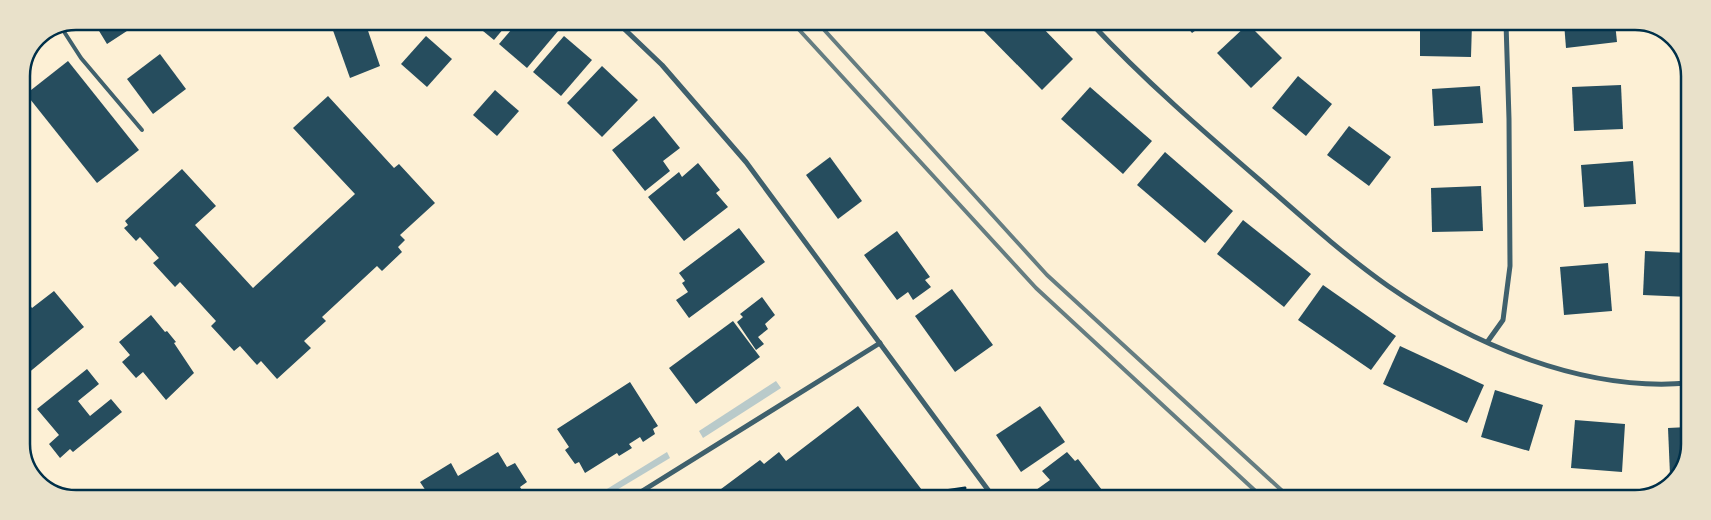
<svg xmlns="http://www.w3.org/2000/svg" width="1711" height="520" font-family="Cabin,sans-serif">
	<style>
		.green { fill: #b9caca }
		.building { fill: #264d5e }
		.lines { fill: none; stroke-linecap: round; stroke-linejoin: round }
		.path { stroke: #003049; stroke-width: 3 }
		.service { stroke: #3f606c; stroke-width: 4 }
		.minor { stroke: #3f606c; stroke-width: 5 }
		.rail { stroke: #657d81; stroke-width: 4 }
		.rim { fill: none; stroke: #003049; stroke-width: 2.5 }
	</style>
	<rect width="100%" height="100%" fill="#fdf0d5"/>
	<g class="green">
		<polygon points="776,381 781,388 703,438 699,431"/>
		<polygon points="667,452 670,458 605,497 602,492"/>
	</g>
	<g class="building">
		<polygon points="93,21 133,21 131,23 130,29 107,44"/>
		<polygon points="330,22 365,22 380,66 350,78"/>
		<polygon points="472,22 509,22 494,40"/>
		<polygon points="518,22 547,22 558,31 527,68 499,44"/>
		<polygon points="975,22 1037,22 1073,59 1042,90"/>
		<polygon points="1184,23 1206,23 1192,33"/>
		<polygon points="1420,23 1472,23 1471,57 1420,56"/>
		<polygon points="1564,23 1615,23 1617,42 1566,48"/>
		<polygon points="1248,24 1282,58 1251,88 1217,53"/>
		<polygon points="426,36 452,59 427,87 401,64"/>
		<polygon points="564,36 592,60 561,96 533,72"/>
		<polygon points="160,54 186,89 153,114 127,79"/>
		<polygon points="68,61 139,150 97,183 26,94"/>
		<polygon points="602,66 638,100 602,137 567,103"/>
		<polygon points="1298,76 1332,104 1306,136 1272,108"/>
		<polygon points="1621,85 1623,129 1574,131 1572,87"/>
		<polygon points="1480,86 1483,123 1434,126 1432,89"/>
		<polygon points="1090,87 1152,141 1123,174 1061,119"/>
		<polygon points="495,90 519,111 497,136 473,115"/>
		<polygon points="328,96 394,168 399,164 435,203 400,235 405,240 398,247 402,252 382,271 377,266 322,317 326,321 304,341 311,348 277,379 261,361 257,365 240,346 234,351 211,326 216,321 180,282 175,287 153,263 159,258 140,237 136,241 124,228 128,225 125,221 182,169 216,206 195,225 253,288 355,194 293,128"/>
		<polygon points="654,116 680,148 663,161 670,171 645,191 612,150"/>
		<polygon points="1349,126 1391,157 1369,186 1327,155"/>
		<polygon points="1165,152 1233,211 1205,243 1137,185"/>
		<polygon points="830,157 862,201 838,219 806,175"/>
		<polygon points="1633,161 1636,204 1584,207 1581,165"/>
		<polygon points="698,163 720,190 716,193 728,207 684,241 648,197 679,172 682,177"/>
		<polygon points="1481,186 1483,231 1432,232 1431,188"/>
		<polygon points="1243,220 1311,274 1284,307 1217,254"/>
		<polygon points="739,228 765,262 689,318 676,300 688,292 682,283 685,281 679,273"/>
		<polygon points="897,231 930,277 925,280 931,287 913,300 908,292 897,300 864,255"/>
		<polygon points="1645,251 1689,253 1689,297 1643,295"/>
		<polygon points="1608,263 1612,311 1564,315 1560,267"/>
		<polygon points="1323,285 1396,336 1371,370 1298,320"/>
		<polygon points="952,289 993,345 955,372 915,316"/>
		<polygon points="54,291 84,327 21,379 21,311 29,304 32,308"/>
		<polygon points="762,297 775,315 765,324 768,329 758,337 764,344 756,350 737,322 743,317 740,314"/>
		<polygon points="151,315 165,332 167,331 176,342 174,343 194,373 166,400 143,372 136,378 122,362 130,355 119,342"/>
		<polygon points="733,321 760,357 696,404 669,368"/>
		<polygon points="1400,346 1484,385 1467,423 1383,384"/>
		<polygon points="87,369 99,384 78,401 90,416 111,399 122,412 73,452 70,449 60,458 49,444 59,435 37,409"/>
		<polygon points="630,382 658,426 653,429 655,434 643,442 640,437 629,444 632,448 619,456 617,453 585,473 579,462 575,464 565,450 569,447 557,429"/>
		<polygon points="1495,390 1543,405 1529,451 1481,437"/>
		<polygon points="858,406 928,498 718,498 721,489 760,460 764,464 779,452 786,461"/>
		<polygon points="1040,406 1065,442 1021,472 996,435"/>
		<polygon points="1575,420 1625,424 1622,472 1571,468"/>
		<polygon points="1688,427 1688,458 1677,475 1670,475 1668,428"/>
		<polygon points="498,452 507,467 515,463 527,482 520,487 526,497 423,497 428,494 420,482 451,463 458,476"/>
		<polygon points="1067,452 1075,461 1078,459 1102,490 1091,498 1042,498 1036,490 1050,480 1042,471"/>
	</g>
	<g class="lines">
		<polyline class="path" points="936,498 938,492 965,488"/>
		<polyline class="service" points="61,27 81,58 142,130"/>
		<g class="minor">
			<polyline points="617,22 662,65 746,162 994,498"/>
			<path d="M1091,23c53,57 112,108 171,159 41,36 82,73 126,104 85,59 195,106 300,97"/>
			<polyline points="1488,341 1503,320 1510,266 1509,119 1506,23"/>
			<polyline points="631,498 880,343"/>
		</g>
		<g class="rail">
			<polyline points="792,22 1036,288 1263,498"/>
			<polyline points="817,22 1047,275 1290,498"/>
		</g>
	</g>
	<path d="M0 0H1711V520H0ZM76 30H1635A46 46 0 0 1 1681 76V444A46 46 0 0 1 1635 490H76A46 46 0 0 1 30 444V76A46 46 0 0 1 76 30Z" fill="#e9e1ca" fill-rule="evenodd"/>
	<path class="rim" d="M76 30H1635A46 46 0 0 1 1681 76V444A46 46 0 0 1 1635 490H76A46 46 0 0 1 30 444V76A46 46 0 0 1 76 30Z"/>
</svg>
